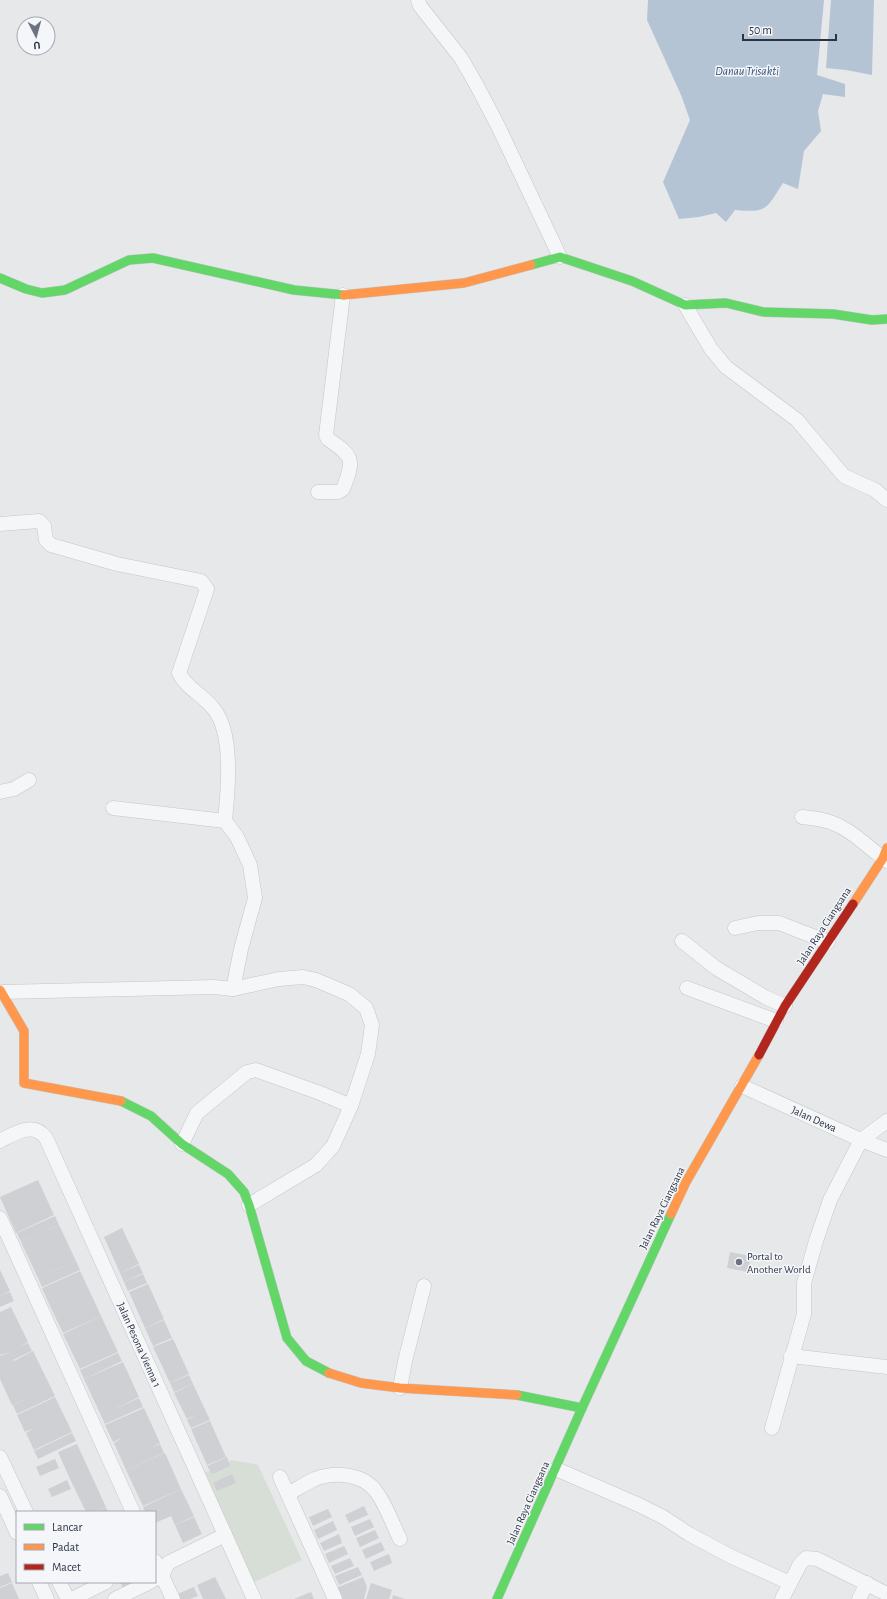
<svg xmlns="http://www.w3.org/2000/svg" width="887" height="1599" font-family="'Alegreya Sans',sans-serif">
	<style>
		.green { fill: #d6ded6 }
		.water { fill: #b4c4d5 }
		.building { fill: #ced0d3 }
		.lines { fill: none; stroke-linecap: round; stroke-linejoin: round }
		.street-casing { stroke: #c4c6c8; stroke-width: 15 }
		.fast-casing { stroke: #c4c6c8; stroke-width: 10 }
		.slow-casing { stroke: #c4c6c8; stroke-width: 10 }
		.jam-casing { stroke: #c4c6c8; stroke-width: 10 }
		.street { stroke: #f5f6f7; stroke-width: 14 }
		.fast { stroke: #63d668; stroke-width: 9 }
		.slow { stroke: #ff974d; stroke-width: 9 }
		.jam { stroke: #b3261e; stroke-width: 9 }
		.poi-dot { fill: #6c737f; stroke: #f4f6f9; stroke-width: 1.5 }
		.labels { text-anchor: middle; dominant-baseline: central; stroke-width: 3; stroke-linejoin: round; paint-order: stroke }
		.street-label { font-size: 11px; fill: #2b3445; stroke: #f4f6f9 }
		.poi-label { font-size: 11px; fill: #2b3445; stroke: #f4f6f9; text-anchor: start }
		.water-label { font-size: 12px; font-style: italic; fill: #34527a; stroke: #f4f6f9 }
	</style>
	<rect width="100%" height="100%" fill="#e6e8ea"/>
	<polygon class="green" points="232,1460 258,1465 302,1560 246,1586 196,1477"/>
	<g class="water">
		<path d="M648,0h176l-7,75 28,9v13l-22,-3 -5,17 3,20 -17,20 -6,38 -15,-6c-17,26 -15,30 -48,27l-9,12 -10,-9 -17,4 -20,2 -16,-37 27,-62 -9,-25 -34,-75z"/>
		<polygon points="831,0 874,0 872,75 846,70 826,68"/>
	</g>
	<g class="building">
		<polygon points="38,1180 54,1215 16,1233 0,1197"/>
		<polygon points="55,1216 59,1225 21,1242 17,1233"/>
		<polygon points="59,1225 76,1261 38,1278 21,1242"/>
		<polygon points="122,1228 139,1264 120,1273 104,1237"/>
		<polygon points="730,1252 751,1256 748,1272 727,1268"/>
		<polygon points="76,1261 80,1270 42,1287 38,1278"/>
		<polygon points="139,1265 143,1273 124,1282 120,1273"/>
		<polygon points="0,1270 10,1291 0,1296"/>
		<polygon points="80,1271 97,1307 69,1320 97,1307 101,1316 63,1333 50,1306 59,1302 50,1306 42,1288"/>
		<polygon points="143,1274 147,1283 128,1291 124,1282"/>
		<polygon points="148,1284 164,1319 145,1328 137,1310 146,1306 137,1310 129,1292"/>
		<polygon points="10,1292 14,1301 0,1307 0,1296"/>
		<polygon points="11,1307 28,1342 19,1347 28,1343 32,1351 13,1360 14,1361 33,1351 55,1396 17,1414 13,1405 32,1396 12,1405 0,1379 0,1356 10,1352 0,1355 0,1312"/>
		<polygon points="101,1316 118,1352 80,1369 63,1334"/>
		<polygon points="164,1320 172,1338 153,1346 145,1328"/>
		<polygon points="173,1339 189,1374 170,1383 153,1347"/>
		<polygon points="118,1353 122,1361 84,1379 80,1370"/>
		<polygon points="123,1362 139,1397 111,1411 139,1398 143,1407 105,1424 84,1379"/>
		<polygon points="189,1375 193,1384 174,1392 170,1383"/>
		<polygon points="193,1384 210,1420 191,1428 187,1420 196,1415 187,1419 174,1393"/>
		<polygon points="55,1397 72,1432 34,1450 26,1433 34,1428 25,1432 17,1415"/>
		<polygon points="144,1408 160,1443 151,1448 160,1444 164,1453 126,1470 122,1461 131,1457 122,1461 114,1443 122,1438 113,1442 105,1425"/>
		<polygon points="210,1421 226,1457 207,1465 191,1429"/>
		<polygon points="72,1433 76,1441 38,1459 34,1451"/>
		<polygon points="77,1444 106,1507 94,1512 86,1512 70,1479 83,1473 70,1479 58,1452"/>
		<polygon points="165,1453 181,1489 143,1506 126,1470"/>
		<polygon points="227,1457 230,1466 212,1474 207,1466"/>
		<polygon points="55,1459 59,1468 40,1476 36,1467"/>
		<polygon points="232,1474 236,1483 217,1491 213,1483"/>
		<polygon points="67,1480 71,1489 52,1497 48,1489"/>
		<polygon points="181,1489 194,1516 175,1525 171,1516 155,1523 155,1512 168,1506 154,1512 145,1512 143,1507"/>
		<polygon points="364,1506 368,1515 349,1523 345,1515"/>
		<polygon points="106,1507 108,1512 96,1512"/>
		<polygon points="328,1509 332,1517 313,1526 309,1517"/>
		<polygon points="194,1517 202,1534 183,1543 175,1525"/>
		<polygon points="370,1519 374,1527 355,1536 351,1527"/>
		<polygon points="333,1521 337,1530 318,1539 314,1530"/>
		<polygon points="375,1530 379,1538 360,1547 356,1538"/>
		<polygon points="339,1534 342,1543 324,1551 320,1543"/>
		<polygon points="381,1542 385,1550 366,1559 362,1550"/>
		<polygon points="344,1546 348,1554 329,1563 325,1554"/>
		<polygon points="389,1554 392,1563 374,1571 370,1562"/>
		<polygon points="350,1558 354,1566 335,1574 331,1566"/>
		<polygon points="358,1567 362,1575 339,1585 335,1576"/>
		<polygon points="8,1573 12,1582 0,1587 0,1576"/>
		<polygon points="215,1577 226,1599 203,1599 197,1585"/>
		<polygon points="363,1577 367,1587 364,1599 341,1599 336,1588"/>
		<polygon points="120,1582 135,1582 124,1590"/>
		<polygon points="12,1583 19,1599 0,1599 0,1588"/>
		<polygon points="371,1583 392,1590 389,1599 366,1599"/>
		<polygon points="194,1587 198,1596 190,1599 176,1599 175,1595"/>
		<polygon points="311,1592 314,1599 294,1599"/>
		<polygon points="393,1595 405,1599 392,1599"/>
	</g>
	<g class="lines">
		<defs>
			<g id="street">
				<polyline points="418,0 420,6 461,58 476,84 498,126 560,257"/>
				<polyline points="685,305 711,349 726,367 797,420 844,476 875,490 887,500"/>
				<path d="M318,492h20l5,-3c12,-30 10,-33 -15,-50l-2,-4 17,-140"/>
				<path d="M0,524l39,-3 5,5 2,14 5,5 66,19 84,17 6,8 -28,84c7,15 24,22 34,35 21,24 15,83 12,113"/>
				<polyline points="0,792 14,789 29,780"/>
				<polyline points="113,808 225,821 237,837 250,865 255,898 241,949 233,989"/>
				<path d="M802,817c9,1 20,2 28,5 23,8 38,26 57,39"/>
				<polyline points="735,928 758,923 779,923 828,942"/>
				<polyline points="682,941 716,968 765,997 785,1006"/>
				<polyline points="687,988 776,1021"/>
				<polyline points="2,992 214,987 233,989 279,979 303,977 316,980 349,994 366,1008 372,1025 368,1054 351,1106 333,1146 316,1165 249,1205"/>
				<polyline points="742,1086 861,1140 887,1150"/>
				<path d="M0,1141c15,-8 33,-20 46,-3l208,461"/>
				<polyline points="182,1144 197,1113 247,1072 256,1070 320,1093 351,1106"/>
				<polyline points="0,1218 133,1512"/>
				<polyline points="791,1356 887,1367"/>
				<polyline points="400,1388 405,1361 424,1286"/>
				<polyline points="772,1428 804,1314 804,1283 816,1241 830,1200 861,1140 887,1121"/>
				<polyline points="0,1457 26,1512"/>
				<polyline points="556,1469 639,1505 663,1517 689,1534 730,1556 790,1583"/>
				<polyline points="280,1477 335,1599"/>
				<path d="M288,1494c9,-5 18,-11 27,-15 19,-7 46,-6 60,11 11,14 17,33 25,49"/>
				<polyline points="0,1496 17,1533"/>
				<polyline points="155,1561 173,1599"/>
				<polyline points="155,1579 162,1576 168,1563 225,1535"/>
				<polyline points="39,1582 47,1599"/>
				<polyline points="59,1582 68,1599"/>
				<polyline points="72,1599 106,1582"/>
				<polyline points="115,1599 150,1582"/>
				<polyline points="782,1599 800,1564 806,1558 817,1559 887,1594"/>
				<polyline points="859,1599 867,1583"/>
			</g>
			<g id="fast">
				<polyline points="531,265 560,257 632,281 685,305 726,303 763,312 833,314 872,320 887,319"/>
				<polyline points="0,278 26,289 42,293 65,290 129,260 153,258 294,290 344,295"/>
				<polyline points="121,1101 151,1116 182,1144 228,1174 244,1192 249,1205 287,1338 306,1361 329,1373"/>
				<polyline points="517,1395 582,1408"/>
				<polyline points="497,1599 582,1408 671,1214"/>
			</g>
			<g id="slow">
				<polyline points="344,295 464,283 531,265"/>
				<polyline points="853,904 883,858 887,848"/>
				<polyline points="0,990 24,1031 24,1083 121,1101"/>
				<polyline points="671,1214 686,1182 759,1055"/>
				<polyline points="329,1373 361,1383 400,1388 517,1395"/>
			</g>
			<polyline id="jam" points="759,1055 785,1006 853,904"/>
		</defs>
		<use href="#street" class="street-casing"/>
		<use href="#fast" class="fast-casing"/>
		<use href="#slow" class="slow-casing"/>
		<use href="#jam" class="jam-casing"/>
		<use href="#street" class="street"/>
		<use href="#fast" class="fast"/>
		<use href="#slow" class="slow"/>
		<use href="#jam" class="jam"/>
	</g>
	<circle class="poi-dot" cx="739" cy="1262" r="4"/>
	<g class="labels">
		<g class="street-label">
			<text transform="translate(824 926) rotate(-57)">Jalan Raya Ciangsana</text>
			<text transform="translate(814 1119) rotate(24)">Jalan Dewa</text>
			<text transform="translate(662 1208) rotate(-64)">Jalan Raya Ciangsana</text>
			<text transform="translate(139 1345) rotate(66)">Jalan Pesona Vienna 1</text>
			<text transform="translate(528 1503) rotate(-66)">Jalan Raya Ciangsana</text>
		</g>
		<g class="poi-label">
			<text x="747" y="1256">Portal to<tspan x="747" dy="13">Another World</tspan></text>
		</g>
		<g class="water-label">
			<text x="747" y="71">Danau Trisakti</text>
		</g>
	</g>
	<rect x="16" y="1511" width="140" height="72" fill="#f4f6f9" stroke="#a4a8b1"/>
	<rect x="24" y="1524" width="20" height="6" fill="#63d668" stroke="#a4a8b1"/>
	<text x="52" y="1531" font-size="12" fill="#2b3445">Lancar</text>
	<rect x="24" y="1544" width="20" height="6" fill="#ff974d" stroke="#a4a8b1"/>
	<text x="52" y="1551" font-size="12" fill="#2b3445">Padat</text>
	<rect x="24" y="1564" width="20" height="6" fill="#b3261e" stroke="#a4a8b1"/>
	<text x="52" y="1571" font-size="12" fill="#2b3445">Macet</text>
	<g transform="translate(36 36) rotate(174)"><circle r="19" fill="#f4f6f9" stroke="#a4a8b1"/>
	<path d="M0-3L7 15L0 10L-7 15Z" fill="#6c737f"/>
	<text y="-6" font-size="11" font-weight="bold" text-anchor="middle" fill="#2b3445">U</text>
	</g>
	<path d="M743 34v6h93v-6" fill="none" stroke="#2b3445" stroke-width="2"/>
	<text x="749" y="34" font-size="12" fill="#2b3445" stroke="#f4f6f9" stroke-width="3" paint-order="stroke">50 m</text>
</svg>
